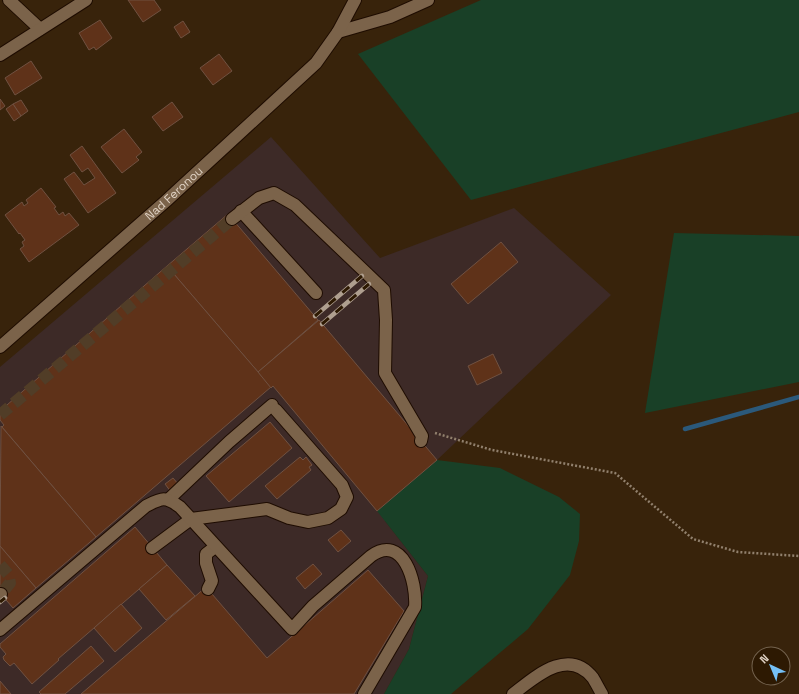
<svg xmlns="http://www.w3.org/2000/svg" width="799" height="694" font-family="'Space Grotesk',sans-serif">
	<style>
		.industrial { fill: #3d2a27 }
		.green { fill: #194027 }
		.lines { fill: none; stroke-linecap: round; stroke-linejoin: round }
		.stream { stroke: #2b597b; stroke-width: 4.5 }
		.building { fill: #5f3219; stroke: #705141 }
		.minor-tunnel { stroke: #513d27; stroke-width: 12; stroke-dasharray: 12 6; stroke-linecap: butt }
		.minor-casing { stroke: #1e0c00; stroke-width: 14 }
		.path { stroke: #91806d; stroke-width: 2.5; stroke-dasharray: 2 2; stroke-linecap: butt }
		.minor { stroke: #7b634a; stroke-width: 12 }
		.rail-casing { stroke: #af9f8f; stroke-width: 4.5 }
		.rail { stroke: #2d1902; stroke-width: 3; stroke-dasharray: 9; stroke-linecap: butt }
		.labels { text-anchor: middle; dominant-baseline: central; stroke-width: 3; stroke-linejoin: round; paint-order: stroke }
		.street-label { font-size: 12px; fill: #dfd1c3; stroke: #2d1902 }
	</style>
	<rect width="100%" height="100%" fill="#38230b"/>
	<polygon class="industrial" points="271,137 380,258 514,208 611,295 437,460 385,521 428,576 409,649 384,694 0,694 0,367"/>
	<g class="green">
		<polygon points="481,0 799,0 799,112 471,200 358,54"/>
		<polygon points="674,233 799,236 799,382 645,413"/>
		<polygon points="437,460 500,468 559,497 580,514 579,541 570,575 528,629 451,694 384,694 409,649 428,576 377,511"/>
	</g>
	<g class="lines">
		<polyline class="stream" points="685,429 799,397"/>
	</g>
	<g class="building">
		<polygon points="128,0 154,0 161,10 143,22"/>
		<polygon points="100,20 112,38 96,50 94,47 89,50 79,33"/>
		<polygon points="183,21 190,32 181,38 174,27"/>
		<polygon points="219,54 232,71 213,85 200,68"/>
		<polygon points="31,61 42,78 15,95 5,78"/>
		<polygon points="0,99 5,106 0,110"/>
		<polygon points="21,100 28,111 21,116 13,104"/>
		<polygon points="172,102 183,117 163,131 152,117"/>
		<polygon points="13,104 21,116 14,121 6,109"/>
		<polygon points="124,129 142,152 136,157 139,160 122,173 101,147"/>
		<polygon points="82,146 116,193 88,213 64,179 74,172 84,185 95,178 88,168 82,172 70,155"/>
		<polygon points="41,188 56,207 54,208 59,215 63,212 65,216 69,213 79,225 29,262 20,249 24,246 22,242 25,240 20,233 19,234 5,215 22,202 24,206 28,203 26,200"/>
		<polygon points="228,214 318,320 258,372 167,266"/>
		<polygon points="501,242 518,262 468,304 451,284"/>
		<polygon points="167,266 271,387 96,537 2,427 4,425 0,420 0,411"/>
		<polygon points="319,320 437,460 377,511 273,386 271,388 258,372"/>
		<polygon points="493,354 502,373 477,385 468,366"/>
		<polygon points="270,422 292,448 229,502 206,476"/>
		<polygon points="1,426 96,537 36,588 0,546"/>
		<polygon points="300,457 303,460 306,457 312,465 309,467 311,470 277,499 265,486"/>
		<polygon points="173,478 179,485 171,492 165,484"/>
		<polygon points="135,527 167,565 58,659 59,660 32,684 14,663 10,666 4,660 3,657 6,654 0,647 0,644"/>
		<polygon points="341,530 351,541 338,552 328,540"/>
		<polygon points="0,546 36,588 13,608 0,593"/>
		<polygon points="313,564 322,574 305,589 296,578"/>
		<polygon points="167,565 195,596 166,620 139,589"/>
		<polygon points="368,570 404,611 354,694 81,694 206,587 267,658"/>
		<polygon points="121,604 142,628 115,652 94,628"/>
		<polygon points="91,646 104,661 65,694 41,694 39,692"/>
		<polygon points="0,681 11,694 0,694"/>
	</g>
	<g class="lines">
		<g class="minor-tunnel">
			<polyline points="0,415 232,219"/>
			<polyline points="0,565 8,574 10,583 1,594"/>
		</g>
		<defs>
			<g id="minor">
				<polyline points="9,0 40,29"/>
				<polyline points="338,32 390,17 428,0"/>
				<polyline points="0,55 86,0"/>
				<polyline points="241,211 316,293"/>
				<polyline points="232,219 259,198 274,193 295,205 384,290 386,320 385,373 422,436 421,441"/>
				<path id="s1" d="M0,347l166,-146 150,-138 22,-31 17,-32"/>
				<polyline points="169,499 229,442 272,405"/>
				<polyline points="152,548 191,519 267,509 289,518 308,522 328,518 341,509 347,497 342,485 276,410"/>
				<polyline points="208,589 212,581 206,563 206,554 215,547"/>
				<polyline points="0,594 1,594"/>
				<path d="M0,630l146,-124c16,-8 19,-10 34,1l112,122 21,-23 58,-50c32,-23 46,26 44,51l-51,87"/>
				<path d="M513,694c21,-16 55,-48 80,-16 3,5 6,11 9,16"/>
			</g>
		</defs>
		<use href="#minor" class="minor-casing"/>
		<polyline class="path" points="435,433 492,450 615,473 693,539 738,552 799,556"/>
		<use href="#minor" class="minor"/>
		<defs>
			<g id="rail">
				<polyline points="315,316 362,276"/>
				<polyline points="322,324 369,284"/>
				<polyline points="0,602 5,598"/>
			</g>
		</defs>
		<use href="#rail" class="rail-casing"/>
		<use href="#rail" class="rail"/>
	</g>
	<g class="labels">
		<g class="street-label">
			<text stroke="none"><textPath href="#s1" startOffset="232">Nad Feronou</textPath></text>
		</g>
	</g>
	<g transform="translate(771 666) rotate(316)"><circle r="19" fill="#2d1902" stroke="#74634f"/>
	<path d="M0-3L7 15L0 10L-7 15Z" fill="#75c0f6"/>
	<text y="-6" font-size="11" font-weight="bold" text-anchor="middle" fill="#dfd1c3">N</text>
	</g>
</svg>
